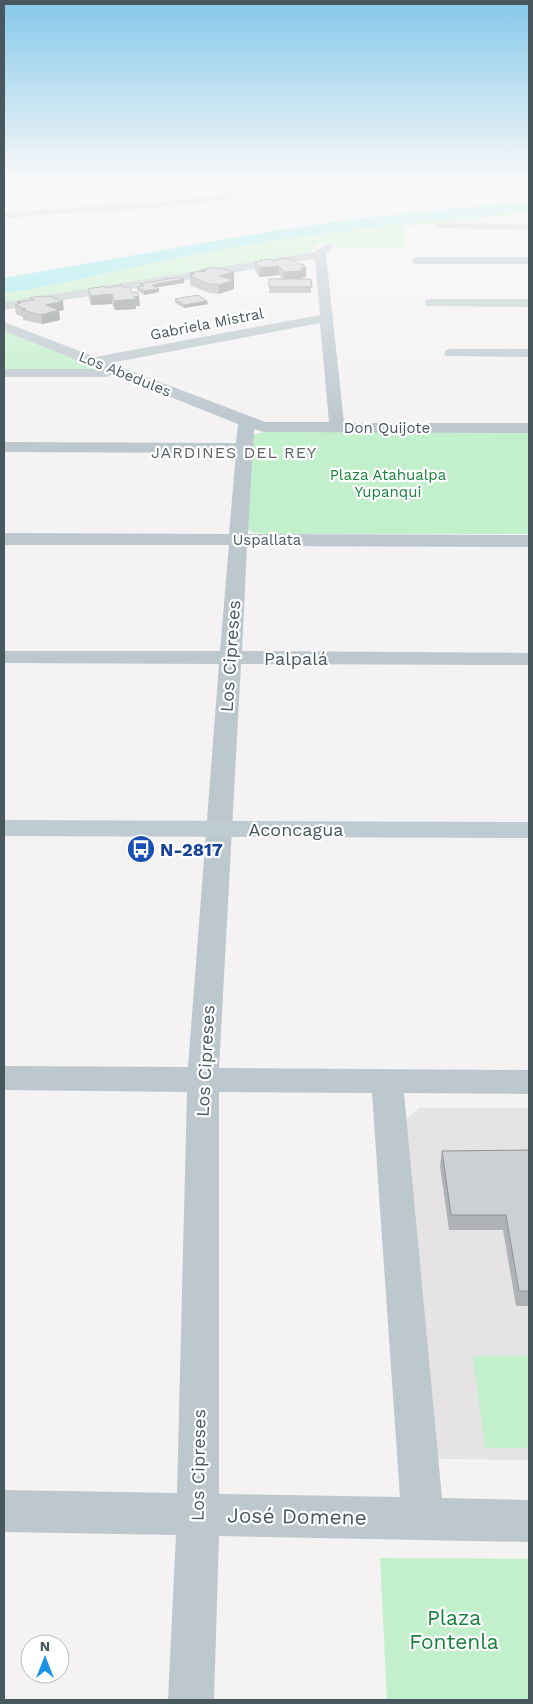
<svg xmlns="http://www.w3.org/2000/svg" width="533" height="1704" font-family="'Work Sans',sans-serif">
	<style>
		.education { fill: #e5e3e4 }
		.green { fill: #c2f0cc }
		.water { fill: #90e7ec }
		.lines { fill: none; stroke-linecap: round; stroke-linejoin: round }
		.street { fill: #bdc8ce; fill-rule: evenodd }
		.secondary { fill: #becbd3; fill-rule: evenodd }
		.wall { fill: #afb3b6 }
		.shaded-wall { fill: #8f9294 }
		.building { fill: #ccd0d4; stroke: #8f9294 }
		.labels { text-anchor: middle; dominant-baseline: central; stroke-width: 4.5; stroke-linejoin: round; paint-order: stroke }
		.far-street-label { font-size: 15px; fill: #49585f; stroke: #fff }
		.far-park-label { font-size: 15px; fill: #19823d; stroke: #fff }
		.far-neighbourhood-label { font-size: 16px; letter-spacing: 1px; fill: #5e6367; stroke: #fff }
		.street-label { font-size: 18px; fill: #49585f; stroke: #fff }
		.transit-label { font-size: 18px; font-weight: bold; fill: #164399; stroke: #fff; text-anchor: start }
		.near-street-label { font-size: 21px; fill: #49585f; stroke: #fff }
		.near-park-label { font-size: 21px; fill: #19823d; stroke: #fff }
	</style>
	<rect width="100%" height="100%" fill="#f4f2f2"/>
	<polygon class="education" points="419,1108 529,1108 529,1460 437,1459 404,1121"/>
	<g class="green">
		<path d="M529,211v3l-128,13 5,20h-67c-5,-5 -17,-5 -24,-1l-3,5 -6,3 -302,50v-11c70,-11 139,-30 208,-42 105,-19 211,-31 317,-40z"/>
		<polygon points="4,330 94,366 96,369 87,370 4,370"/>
		<polygon points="264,432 529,432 529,534 266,534 252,532 248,529 252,435"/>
		<polygon points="473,1356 529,1356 529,1448 485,1448"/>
		<polygon points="380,1558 529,1559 529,1700 387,1700"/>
	</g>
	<path class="water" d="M529,201v10c-106,10 -212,21 -317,40 -69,12 -138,32 -208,42v-15l268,-47 89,-13z"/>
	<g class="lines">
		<g class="street">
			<polygon points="323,182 386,182 381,185 260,192 210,202 155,208 4,218 4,212 155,202 210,196 260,186"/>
			<polygon points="440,223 529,224 529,230 436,228 434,226 436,224"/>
			<path d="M328,243l6,3 -8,9 18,168h185v10l-265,-1 -10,-3 -6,105 281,1v12l-282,-1 -5,105 287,2v12l-288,-1 -22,404 310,2v24l-125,-1 38,405 87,2v42l-310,-6 -5,164h-46l8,-165 -172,-3v-42l173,3 10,-401 -183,-2v-24l184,1 31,-403 -215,-1v-12h216l9,-106h-225v-12l225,1 7,-81 -232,-1v-10l232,1 2,-19 -125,-50 -6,3h-103v-8h95l-95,-38v-9l91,35 225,-42 -5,-56 -311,51v-8l310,-50zM320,323l9,99h-64l-155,-59zM219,1092l153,1 28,404 -181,-3z"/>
			<polygon points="418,257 529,257 529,264 414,264 412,261 414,258"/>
			<polygon points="431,299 529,299 529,307 426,306 425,303 426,300"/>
			<polygon points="451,349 529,349 529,357 446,356 444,353 446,350"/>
		</g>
		<polygon class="secondary" points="4,820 529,822 529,838 4,836"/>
	</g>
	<g class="wall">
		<polygon points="260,260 272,261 306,277 303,277 303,279 311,279 311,293 269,293 269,279 282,279 279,275 260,277 255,271 255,262 260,262"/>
		<polygon points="201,270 234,272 234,289 219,294 209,293 190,285 190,273 201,271"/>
		<polygon points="184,283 156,287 159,292 144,295 137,290 137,287 140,286 140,284"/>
		<polygon points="122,287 132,292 140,306 136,306 136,309 115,310 112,304 91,305 89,299 88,289"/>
		<polygon points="30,298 64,310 59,311 60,320 42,324 23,320 23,317 16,314 15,305 17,304 17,302 30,300"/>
		<polygon points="175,299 208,304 184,308 175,303"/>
		<polygon points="529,1150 529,1306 516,1306 503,1230 449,1230 440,1166 442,1151"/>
	</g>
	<g class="shaded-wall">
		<polygon points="279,266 279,275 260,277 260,268"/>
		<polygon points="301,268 306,268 306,277 303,277 303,280 284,281 284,272"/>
		<polygon points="234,272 234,289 219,294 219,276"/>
		<polygon points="184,279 184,283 152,288 152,285"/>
		<polygon points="159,289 159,292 144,295 144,291"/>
		<polygon points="112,294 112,304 91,305 91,296"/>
		<polygon points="139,296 140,306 136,306 136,309 115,310 114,301"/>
		<polygon points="63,301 64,310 59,311 60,320 42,324 41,315 46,305"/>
		<polygon points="207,301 208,304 184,308 184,305"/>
	</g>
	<g class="building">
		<polygon points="286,258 287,260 293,259 298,264 303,264 306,268 301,268 303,271 284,272 279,266 260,268 255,262 262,261 260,260 270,259 272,261"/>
		<polygon points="209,268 219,268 234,272 219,276 234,280 219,285 209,284 190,276 195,274 190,273 199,271 203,272 206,271 201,270"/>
		<polygon points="180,277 184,279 152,285 159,289 144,291 137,287 144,286 140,284"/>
		<polygon points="269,279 311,279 312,287 269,287"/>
		<polygon points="122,285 122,287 129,287 132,292 137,292 139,296 134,297 136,299 114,301 112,294 91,296 88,289 105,286 106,288"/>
		<polygon points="198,295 207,301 184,305 175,299"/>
		<polygon points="40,296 44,297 49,296 63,301 46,305 59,310 41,315 22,310 26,309 15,305 21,303 17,302 34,300 30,298"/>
		<polygon points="529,1150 529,1291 519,1291 506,1215 451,1215 442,1151"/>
	</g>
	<linearGradient id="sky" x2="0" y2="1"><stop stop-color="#85c8ea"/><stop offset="0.43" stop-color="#faf9f9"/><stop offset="1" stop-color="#faf9f9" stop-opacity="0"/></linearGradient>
	<rect width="533" height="421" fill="url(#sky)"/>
	<defs>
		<symbol id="bus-disc" viewBox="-11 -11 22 22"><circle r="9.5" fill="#1a4fb4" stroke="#fff"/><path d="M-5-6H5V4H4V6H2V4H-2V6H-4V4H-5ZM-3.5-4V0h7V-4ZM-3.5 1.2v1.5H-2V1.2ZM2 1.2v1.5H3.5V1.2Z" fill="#fff"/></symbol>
	</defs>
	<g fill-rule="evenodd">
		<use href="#bus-disc" x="125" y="833" width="32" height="32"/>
	</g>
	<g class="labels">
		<g class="far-street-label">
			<text transform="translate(207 324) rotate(-11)">Gabriela Mistral</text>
			<text transform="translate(125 374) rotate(22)">Los Abedules</text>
			<text x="387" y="428">Don Quijote</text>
			<text x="267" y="540">Uspallata</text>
		</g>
		<g class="far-park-label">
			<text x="388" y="475">Plaza Atahualpa<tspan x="388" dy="17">Yupanqui</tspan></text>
		</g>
		<g class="far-neighbourhood-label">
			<text x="234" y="452">JARDINES DEL REY</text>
		</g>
		<g class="street-label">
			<text transform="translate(230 656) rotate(-86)">Los Cipreses</text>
			<text x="296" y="658">Palpalá</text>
			<text x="296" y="829">Aconcagua</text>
			<text transform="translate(205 1061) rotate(-87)">Los Cipreses</text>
			<text transform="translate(198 1465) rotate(-89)">Los Cipreses</text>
		</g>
		<g class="transit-label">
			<text x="160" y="849">N-2817</text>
		</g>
		<g class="near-street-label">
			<text transform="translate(297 1516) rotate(1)">José Domene</text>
		</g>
		<g class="near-park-label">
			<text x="454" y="1617">Plaza<tspan x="454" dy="24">Fontenla</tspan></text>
		</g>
	</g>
	<rect width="533" height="1704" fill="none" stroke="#49585f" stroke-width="10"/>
	<g transform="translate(45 1659)"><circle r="24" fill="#ffffff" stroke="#b6bcbf"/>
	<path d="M0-4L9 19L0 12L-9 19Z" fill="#1c93e4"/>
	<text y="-8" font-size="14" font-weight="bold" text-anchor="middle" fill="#49585f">N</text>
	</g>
</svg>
